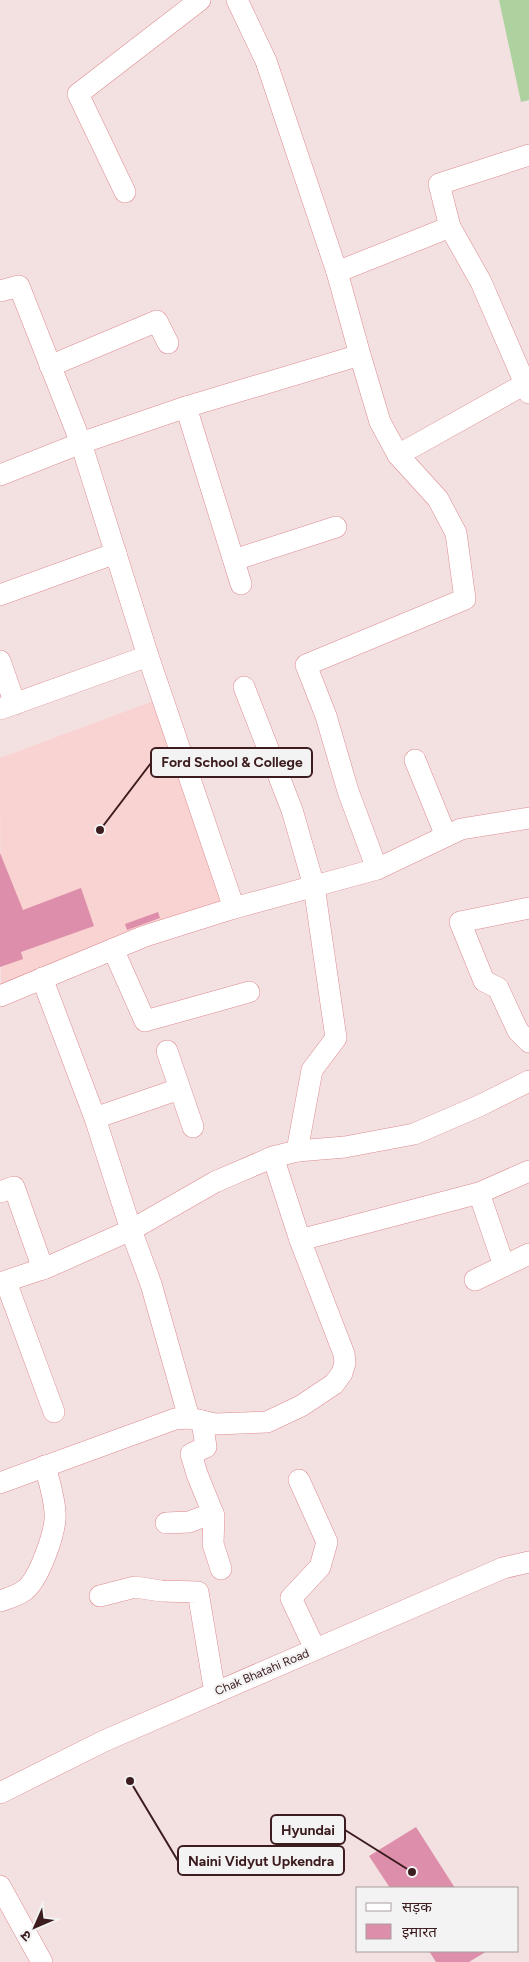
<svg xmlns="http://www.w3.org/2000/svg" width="529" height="1962" font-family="Figtree,'Noto Sans Devanagari',sans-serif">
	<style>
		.built { fill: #f9d2d2 }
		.green { fill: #add29f }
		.building { fill: #dd8eaa }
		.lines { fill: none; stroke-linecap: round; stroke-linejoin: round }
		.minor-casing { stroke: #de8b8f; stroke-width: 22 }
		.minor { stroke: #fff; stroke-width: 21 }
		.labels { text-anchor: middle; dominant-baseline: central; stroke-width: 4.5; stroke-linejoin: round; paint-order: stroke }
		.street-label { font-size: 12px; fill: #3c1c1e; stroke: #f3f3f3 }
		.leader { fill: none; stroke: #3c1c1e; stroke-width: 2 }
		.callout-dot { fill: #3c1c1e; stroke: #f3f3f3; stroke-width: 2 }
		.callout { fill: #f3f3f3; stroke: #3c1c1e; stroke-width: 2 }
		.callout-label { font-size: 14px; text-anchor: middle; font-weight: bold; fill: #3c1c1e }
	</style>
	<rect width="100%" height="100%" fill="#f3e1e1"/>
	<polygon class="built" points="156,700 223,902 1,985 0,758"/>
	<polygon class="green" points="499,0 529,0 529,100 521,102"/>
	<g class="building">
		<polygon points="0,853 23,910 81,888 94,926 21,952 23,959 0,967"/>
		<polygon points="158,912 160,918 127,930 125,924"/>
		<polygon points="416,1827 455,1888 390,1888 369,1856"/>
		<polygon points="429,1951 487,1951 469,1962 436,1962"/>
	</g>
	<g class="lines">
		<defs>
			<g id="minor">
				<polyline points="125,192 78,94 200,0"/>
				<polyline points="450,227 481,282 529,393"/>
				<polyline points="337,272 450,227 439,184 529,155"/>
				<polyline points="0,291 19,286 81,443 148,656 234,908"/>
				<polyline points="360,355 380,422 398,455 438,499 456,533 465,599 306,665 326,716 348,791 377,869"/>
				<polyline points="50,366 157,321 168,343"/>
				<polyline points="186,407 241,584"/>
				<polyline points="398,455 525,384"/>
				<polyline points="0,475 81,443 186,407 360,355 337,272 266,61 237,0"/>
				<polyline points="234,560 336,527"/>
				<polyline points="0,595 116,553"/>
				<polyline points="0,661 15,704"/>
				<polyline points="244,687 292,810 314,886 336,1038 312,1070 297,1151"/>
				<polyline points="0,709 148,656"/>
				<polyline points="415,760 446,836"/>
				<polyline points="529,908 460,922 484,981 498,988 518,1031 529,1042"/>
				<polyline points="113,949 145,1021 249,992"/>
				<polyline points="42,978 95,1118 131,1230 151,1284 189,1418"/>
				<polyline points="0,996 145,936 234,908 377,869 461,829 529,818"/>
				<polyline points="167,1051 193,1127"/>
				<polyline points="95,1118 179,1089"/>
				<polyline points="0,1192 14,1187 43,1269"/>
				<polyline points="479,1193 504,1266"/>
				<polyline points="300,1240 479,1193 529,1171"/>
				<polyline points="475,1280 529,1254"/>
				<polyline points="6,1282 54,1412"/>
				<polyline points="0,1283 48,1267 131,1230 215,1182 273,1157 297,1151 345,1147 414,1134 479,1106 529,1081"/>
				<polyline points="202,1421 206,1447 191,1454 197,1474 214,1516 213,1544 221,1569"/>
				<polyline points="299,1480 327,1542 320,1567 291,1598 315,1649"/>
				<polyline points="0,1483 175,1419 189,1418 215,1424 267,1422 301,1406 334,1384 342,1373 345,1363 344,1354 300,1240 273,1157"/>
				<polyline points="166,1523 189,1522 213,1513"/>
				<polyline points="100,1596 135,1587 161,1591 198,1592 215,1693"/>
				<path d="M0,1601c9,-3 17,-5 25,-11 14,-11 32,-60 30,-78 -1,-16 -6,-31 -10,-46"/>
				<polyline points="0,1793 104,1741 503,1568 529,1562"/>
				<polyline points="0,1886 42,1962"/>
			</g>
		</defs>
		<use href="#minor" class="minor-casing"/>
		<use href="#minor" class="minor"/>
	</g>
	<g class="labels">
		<g class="street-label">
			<text transform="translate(262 1672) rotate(-23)">Chak Bhatahi Road</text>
		</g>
	</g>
	<path class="leader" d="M100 830L151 763M412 1872L345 1830M130 1781L178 1861"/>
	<g class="callout-dot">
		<circle cx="100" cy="830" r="5"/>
		<circle cx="412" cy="1872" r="5"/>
		<circle cx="130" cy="1781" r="5"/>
	</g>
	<g class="callout">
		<rect x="151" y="748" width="161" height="29" rx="5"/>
		<rect x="271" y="1815" width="74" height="29" rx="5"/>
		<rect x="178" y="1846" width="166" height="29" rx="5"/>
	</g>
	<g class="callout-label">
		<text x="232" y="767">Ford School &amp; College</text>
		<text x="308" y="1835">Hyundai</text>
		<text x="261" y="1866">Naini Vidyut Upkendra</text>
	</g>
	<rect x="356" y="1887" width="162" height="65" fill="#f3f3f3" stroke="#aa9d9e"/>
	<rect x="366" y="1903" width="25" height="8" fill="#ffffff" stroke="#aa9d9e"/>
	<text x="402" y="1912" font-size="15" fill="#3c1c1e">सड़क</text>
	<rect x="366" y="1924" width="25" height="15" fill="#dd8eaa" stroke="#aa9d9e"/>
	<text x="402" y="1937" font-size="15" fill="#3c1c1e">इमारत</text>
	<g transform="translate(35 1927) rotate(225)" stroke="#f3f3f3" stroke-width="4" paint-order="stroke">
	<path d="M0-4L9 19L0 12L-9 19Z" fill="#3c1c1e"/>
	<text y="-8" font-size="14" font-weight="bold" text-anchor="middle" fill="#3c1c1e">उ</text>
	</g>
</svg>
